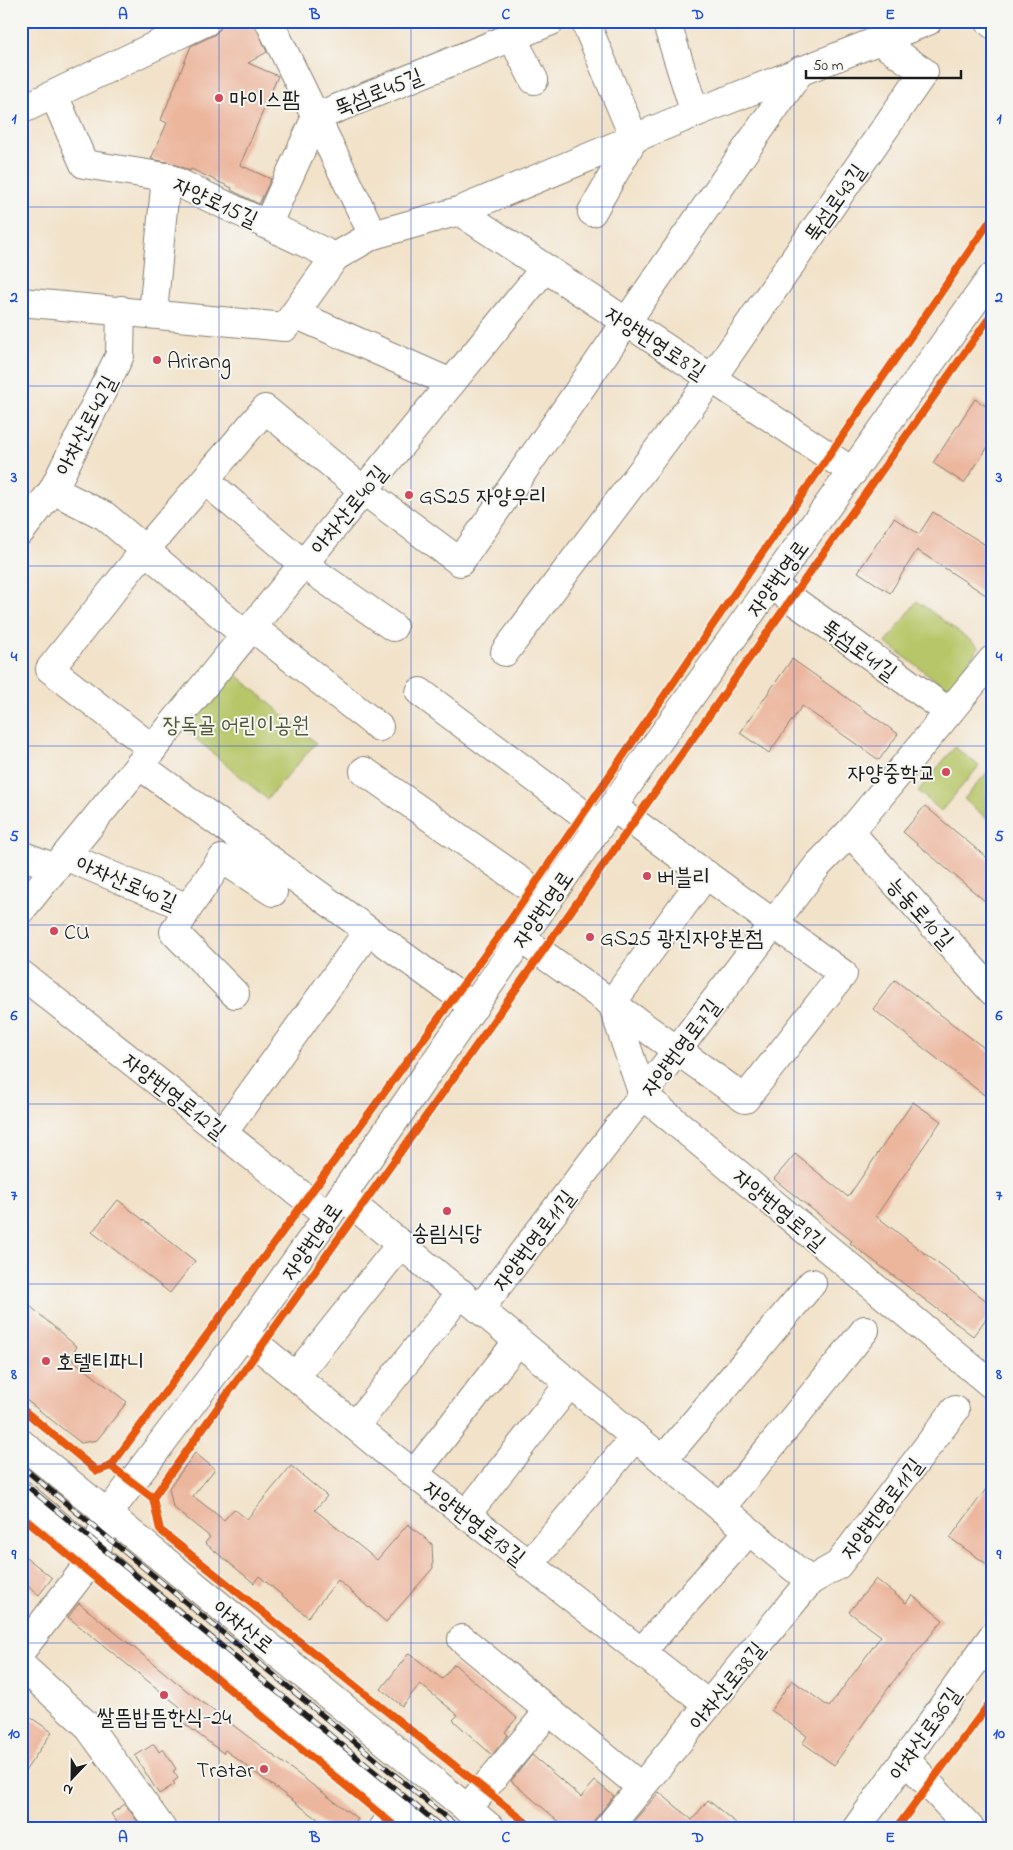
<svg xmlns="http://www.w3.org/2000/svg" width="1013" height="1850" viewBox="0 0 1013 1850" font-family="'Indie Flower','Poor Story',sans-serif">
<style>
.green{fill:#b7c668;stroke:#6a7142}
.building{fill:#ecb69d}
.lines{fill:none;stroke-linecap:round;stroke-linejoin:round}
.minor-casing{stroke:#877f72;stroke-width:30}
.major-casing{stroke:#877f72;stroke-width:30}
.minor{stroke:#fff;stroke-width:28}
.major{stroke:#fff;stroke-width:28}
.rail-casing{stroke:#1c1c1c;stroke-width:5.5}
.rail{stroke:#f6f6f2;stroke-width:4;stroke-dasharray:11;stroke-linecap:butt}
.cycleway-casing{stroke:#f6f6f2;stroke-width:11}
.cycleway{stroke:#e8590c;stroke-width:8}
.grid{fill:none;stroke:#1d4ed8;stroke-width:1;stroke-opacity:0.55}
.poi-dot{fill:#d1495b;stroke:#f6f6f2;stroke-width:2}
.labels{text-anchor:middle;stroke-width:4;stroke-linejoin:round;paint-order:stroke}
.street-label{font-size:22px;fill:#1c1c1c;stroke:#f6f6f2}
.poi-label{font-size:22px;fill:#1c1c1c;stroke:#f6f6f2;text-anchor:start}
.park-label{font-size:22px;fill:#525837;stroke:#f6f6f2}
.neatline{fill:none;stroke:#1d4ed8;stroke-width:2}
.grid-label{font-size:16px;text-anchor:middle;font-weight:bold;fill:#1d4ed8}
</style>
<rect width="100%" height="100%" fill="#f6f6f2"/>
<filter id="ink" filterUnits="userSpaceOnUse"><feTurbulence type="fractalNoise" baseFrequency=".02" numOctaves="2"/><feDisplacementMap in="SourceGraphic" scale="10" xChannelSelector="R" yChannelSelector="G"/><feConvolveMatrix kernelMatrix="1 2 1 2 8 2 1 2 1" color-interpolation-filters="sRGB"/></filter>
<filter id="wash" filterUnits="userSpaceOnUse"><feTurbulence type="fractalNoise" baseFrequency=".0096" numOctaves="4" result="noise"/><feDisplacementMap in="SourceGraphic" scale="20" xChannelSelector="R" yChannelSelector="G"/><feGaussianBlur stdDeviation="1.12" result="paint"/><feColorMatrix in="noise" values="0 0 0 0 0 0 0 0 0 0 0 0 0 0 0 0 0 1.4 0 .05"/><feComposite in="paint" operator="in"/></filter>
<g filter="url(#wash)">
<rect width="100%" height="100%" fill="#f2e2c9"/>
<!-- green -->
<g class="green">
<polygon points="917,601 979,647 948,689 886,643"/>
<polygon points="223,663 316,743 267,799 175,721"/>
<polygon points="955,747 979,766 941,811 918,791"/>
<polygon points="992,767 992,823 964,799"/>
</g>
<g id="blocks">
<!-- building -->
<g class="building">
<polygon points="222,21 254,21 267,52 248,63 278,76 240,165 271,179 259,204 231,190 232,188 191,169 190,171 172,163 151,159 167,123 161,120 191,46 214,35 220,29"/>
<polygon points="975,399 992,410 992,441 964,483 933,463"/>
<polygon points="933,512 992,549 992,599 917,550 890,593 858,572 894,518 919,534"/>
<polygon points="792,659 898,734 879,760 802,706 769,753 740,733"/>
<polygon points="925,806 992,862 992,907 903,832"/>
<polygon points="895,980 992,1054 992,1101 873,1009"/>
<polygon points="913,1102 941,1121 876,1216 992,1305 992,1311 973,1336 850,1243 852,1241 774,1179 795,1154 848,1197"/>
<polygon points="118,1200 195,1261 170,1293 92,1232"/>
<polygon points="30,1306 77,1347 69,1357 127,1402 97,1440 81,1443 21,1396 21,1316"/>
<polygon points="195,1453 215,1469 193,1496 224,1520 234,1509 247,1519 291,1466 327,1496 315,1510 377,1560 408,1524 432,1544 433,1568 386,1622 338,1580 308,1617 259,1576 254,1583 205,1543 210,1537 173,1507 169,1488"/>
<polygon points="992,1481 992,1568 950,1538"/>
<polygon points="21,1553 52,1578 39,1595 21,1581"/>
<polygon points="876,1579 906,1603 912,1595 943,1620 892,1683 834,1765 803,1743 807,1736 771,1710 792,1680 829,1707 881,1636 849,1612"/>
<polygon points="79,1603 186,1690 358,1819 351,1829 331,1829 225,1750 223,1753 181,1721 181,1715 184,1710 68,1617"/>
<polygon points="409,1653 442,1679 454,1664 517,1718 505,1732 508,1735 492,1755 453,1720 458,1715 420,1684 402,1706 381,1689"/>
<polygon points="21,1711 52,1732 21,1777"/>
<polygon points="154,1744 159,1752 163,1749 176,1769 173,1771 178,1778 173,1782 175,1784 159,1794 135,1756"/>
<polygon points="532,1755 581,1797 595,1781 614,1796 595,1819 592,1829 568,1829 511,1781"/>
<polygon points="659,1792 692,1820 708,1800 743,1829 627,1829"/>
<polygon points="125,1804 143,1829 122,1829 111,1814"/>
</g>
</g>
</g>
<g filter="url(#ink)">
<use href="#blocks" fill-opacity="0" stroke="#877f72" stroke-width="1"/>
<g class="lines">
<defs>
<g id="minor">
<polyline points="269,21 373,235"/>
<polyline points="585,21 634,138 592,212"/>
<polyline points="666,21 695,113"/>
<polyline points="512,37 534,80"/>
<polyline points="54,95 84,164 166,177 335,257"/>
<polyline points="21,110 207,21"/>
<polyline points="459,211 853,472"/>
<polyline points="267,225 316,117 551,21"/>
<polyline points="21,302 285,327 335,257 373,235 459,211 695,113 928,21"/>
<polyline points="153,313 166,177"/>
<polyline points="295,314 451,383"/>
<polyline points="205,480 303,564 393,627"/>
<polyline points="53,490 105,516 245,635"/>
<polyline points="21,531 53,490 120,355 121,310"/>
<polyline points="772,585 949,712"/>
<polyline points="252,627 379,727"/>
<polyline points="505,652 712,378 924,72 878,40"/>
<polyline points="420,692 599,826"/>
<polyline points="153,749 50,669 145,550 265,409 363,490 460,562 801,70"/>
<polyline points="139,765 474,1007"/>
<polyline points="364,771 548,900"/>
<polyline points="850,832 992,991"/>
<polyline points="21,855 56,868"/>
<polyline points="65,856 188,908"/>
<polyline points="706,874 612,1003 643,1095 992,1385"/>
<polyline points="21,910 545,268"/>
<polyline points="522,939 745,1099 843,974 613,807"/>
<polyline points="21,974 328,1216"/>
<polyline points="235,994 174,932 188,908 222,859 273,892"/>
<polyline points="223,1133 368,931"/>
<polyline points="342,1196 810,1581"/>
<polyline points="480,1309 818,865 850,832 992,660"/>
<polyline points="244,1334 385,1451 709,1705"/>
<polyline points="295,1377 401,1244"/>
<polyline points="355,1426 461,1293"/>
<polyline points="663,1460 812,1283"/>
<polyline points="414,1474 518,1341"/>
<polyline points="721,1508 865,1330"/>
<polyline points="466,1515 570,1383"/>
<polyline points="529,1565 635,1437"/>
<polyline points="462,1639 641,1787"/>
<polyline points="21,1651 95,1556 107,1515 244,1334 328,1216 652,750 992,277"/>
<polyline points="641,1652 749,1531"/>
<polyline points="21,1665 87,1725 162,1829"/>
<polyline points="905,1759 971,1829"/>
<polyline points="467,1809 549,1711"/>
<polyline points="383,1829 396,1809"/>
<polyline points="607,1829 810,1581 838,1565 955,1410"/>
<polyline points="856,1829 992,1637"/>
</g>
<g id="major">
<polyline points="989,21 992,24"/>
<polyline points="21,1443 492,1829"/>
<polyline points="21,1494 420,1829"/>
</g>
</defs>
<!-- minor casing -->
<use href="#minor" class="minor-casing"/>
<!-- major casing -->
<use href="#major" class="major-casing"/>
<!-- minor -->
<use href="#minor" class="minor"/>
<!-- major -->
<use href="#major" class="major"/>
<defs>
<g id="rail">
<polyline points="21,1466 460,1829"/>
<polyline points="21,1481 444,1829"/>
</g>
</defs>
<!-- rail casing -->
<use href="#rail" class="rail-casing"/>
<!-- rail -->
<use href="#rail" class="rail"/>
<defs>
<g id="cycleway">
<polyline points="21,1408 97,1471 111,1466 509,922 992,218"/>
<polyline points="111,1466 153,1498 160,1530 534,1829"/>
<polyline points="153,1498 459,1070 992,314"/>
<polyline points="21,1516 398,1829"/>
<polyline points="896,1829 992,1700"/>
</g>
</defs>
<!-- cycleway casing -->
<use href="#cycleway" class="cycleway-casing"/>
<!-- cycleway -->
<use href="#cycleway" class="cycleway"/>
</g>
</g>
<!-- grid -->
<path class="grid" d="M219 21V1829M411 21V1829M602 21V1829M794 21V1829M21 207H992M21 386H992M21 566H992M21 746H992M21 925H992M21 1104H992M21 1284H992M21 1464H992M21 1643H992"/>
<!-- markers -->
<g class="poi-dot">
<circle cx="219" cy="98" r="5"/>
<circle cx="157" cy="360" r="5"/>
<circle cx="409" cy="495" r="5"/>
<circle cx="946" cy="772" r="5"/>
<circle cx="647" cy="876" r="5"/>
<circle cx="54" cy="931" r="5"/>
<circle cx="590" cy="937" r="5"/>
<circle cx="447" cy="1211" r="5"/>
<circle cx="46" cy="1361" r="5"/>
<circle cx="164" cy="1695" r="5"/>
<circle cx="264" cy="1769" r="5"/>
</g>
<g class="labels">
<!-- street labels -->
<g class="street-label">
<text transform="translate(378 91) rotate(-22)" y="8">뚝섬로45길</text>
<text transform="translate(216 201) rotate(25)" y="8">자양로15길</text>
<text transform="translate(834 202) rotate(-55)" y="8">뚝섬로43길</text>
<text transform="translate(656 342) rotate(33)" y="8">자양번영로8길</text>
<text transform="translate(85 425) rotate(-63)" y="8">아차산로42길</text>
<text transform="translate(348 509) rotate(-51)" y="8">아차산로40길</text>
<text transform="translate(777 578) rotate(-54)" y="8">자양번영로</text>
<text transform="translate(860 649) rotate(36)" y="8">뚝섬로41길</text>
<text transform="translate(127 882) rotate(23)" y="8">아차산로40길</text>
<text transform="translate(542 909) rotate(-55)" y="8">자양번영로</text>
<text transform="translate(921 912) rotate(48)" y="8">능동로10길</text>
<text transform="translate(680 1047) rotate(-53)" y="8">자양번영로7길</text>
<text transform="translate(175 1095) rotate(38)" y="8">자양번영로12길</text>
<text transform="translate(780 1209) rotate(40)" y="8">자양번영로9길</text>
<text transform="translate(533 1240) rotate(-53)" y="8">자양번영로11길</text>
<text transform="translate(311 1241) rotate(-55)" y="8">자양번영로</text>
<text transform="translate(881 1508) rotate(-53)" y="8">자양번영로11길</text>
<text transform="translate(475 1522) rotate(38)" y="8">자양번영로13길</text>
<text transform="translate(244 1626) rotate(39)" y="8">아차산로</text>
<text transform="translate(726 1685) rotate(-51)" y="8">아차산로38길</text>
<text transform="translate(924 1733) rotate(-55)" y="8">아차산로36길</text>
</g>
<!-- poi labels -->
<g class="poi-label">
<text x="229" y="106">마이스팜</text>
<text x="167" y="368">Arirang</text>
<text x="419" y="503">GS25 자양우리</text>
<text x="936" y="780" text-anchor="end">자양중학교</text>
<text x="657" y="884">버블리</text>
<text x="64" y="939">CU</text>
<text x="600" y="945">GS25 광진자양본점</text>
<text x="447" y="1240" text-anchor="middle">송림식당</text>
<text x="56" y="1369">호텔티파니</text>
<text x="164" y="1724" text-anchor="middle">쌀뜸밥뜸한식-24</text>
<text x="254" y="1777" text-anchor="end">Tratar</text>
</g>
<!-- park labels -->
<g class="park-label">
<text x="236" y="732">장독골 어린이공원</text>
</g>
</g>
<!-- margin -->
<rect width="1013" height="1850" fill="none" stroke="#f6f6f2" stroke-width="55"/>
<!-- north arrow -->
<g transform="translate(72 1778) rotate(202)" stroke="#f6f6f2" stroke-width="4" paint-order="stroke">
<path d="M0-4L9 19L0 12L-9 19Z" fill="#1c1c1c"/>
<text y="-8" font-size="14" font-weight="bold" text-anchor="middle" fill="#1c1c1c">N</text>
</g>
<!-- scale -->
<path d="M806 70v8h155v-8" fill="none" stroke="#1c1c1c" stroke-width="2.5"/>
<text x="813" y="70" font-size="15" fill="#1c1c1c" stroke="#f6f6f2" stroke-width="4" paint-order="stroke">50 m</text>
<rect x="28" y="28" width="958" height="1794" class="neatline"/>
<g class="grid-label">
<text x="123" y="19">A</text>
<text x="315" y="19">B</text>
<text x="506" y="19">C</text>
<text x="698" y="19">D</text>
<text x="890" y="19">E</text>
<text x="14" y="123">1</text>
<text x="999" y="123">1</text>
<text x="14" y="302">2</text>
<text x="999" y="302">2</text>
<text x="14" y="482">3</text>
<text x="999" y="482">3</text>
<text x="14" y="661">4</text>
<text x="999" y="661">4</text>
<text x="14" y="841">5</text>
<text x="999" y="841">5</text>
<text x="14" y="1020">6</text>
<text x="999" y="1020">6</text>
<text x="14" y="1200">7</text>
<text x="999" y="1200">7</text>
<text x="14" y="1379">8</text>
<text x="999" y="1379">8</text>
<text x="14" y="1559">9</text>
<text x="999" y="1559">9</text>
<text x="14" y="1738">10</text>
<text x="999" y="1738">10</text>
<text x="123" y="1842">A</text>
<text x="315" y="1842">B</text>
<text x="506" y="1842">C</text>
<text x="698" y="1842">D</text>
<text x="890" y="1842">E</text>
</g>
</svg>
